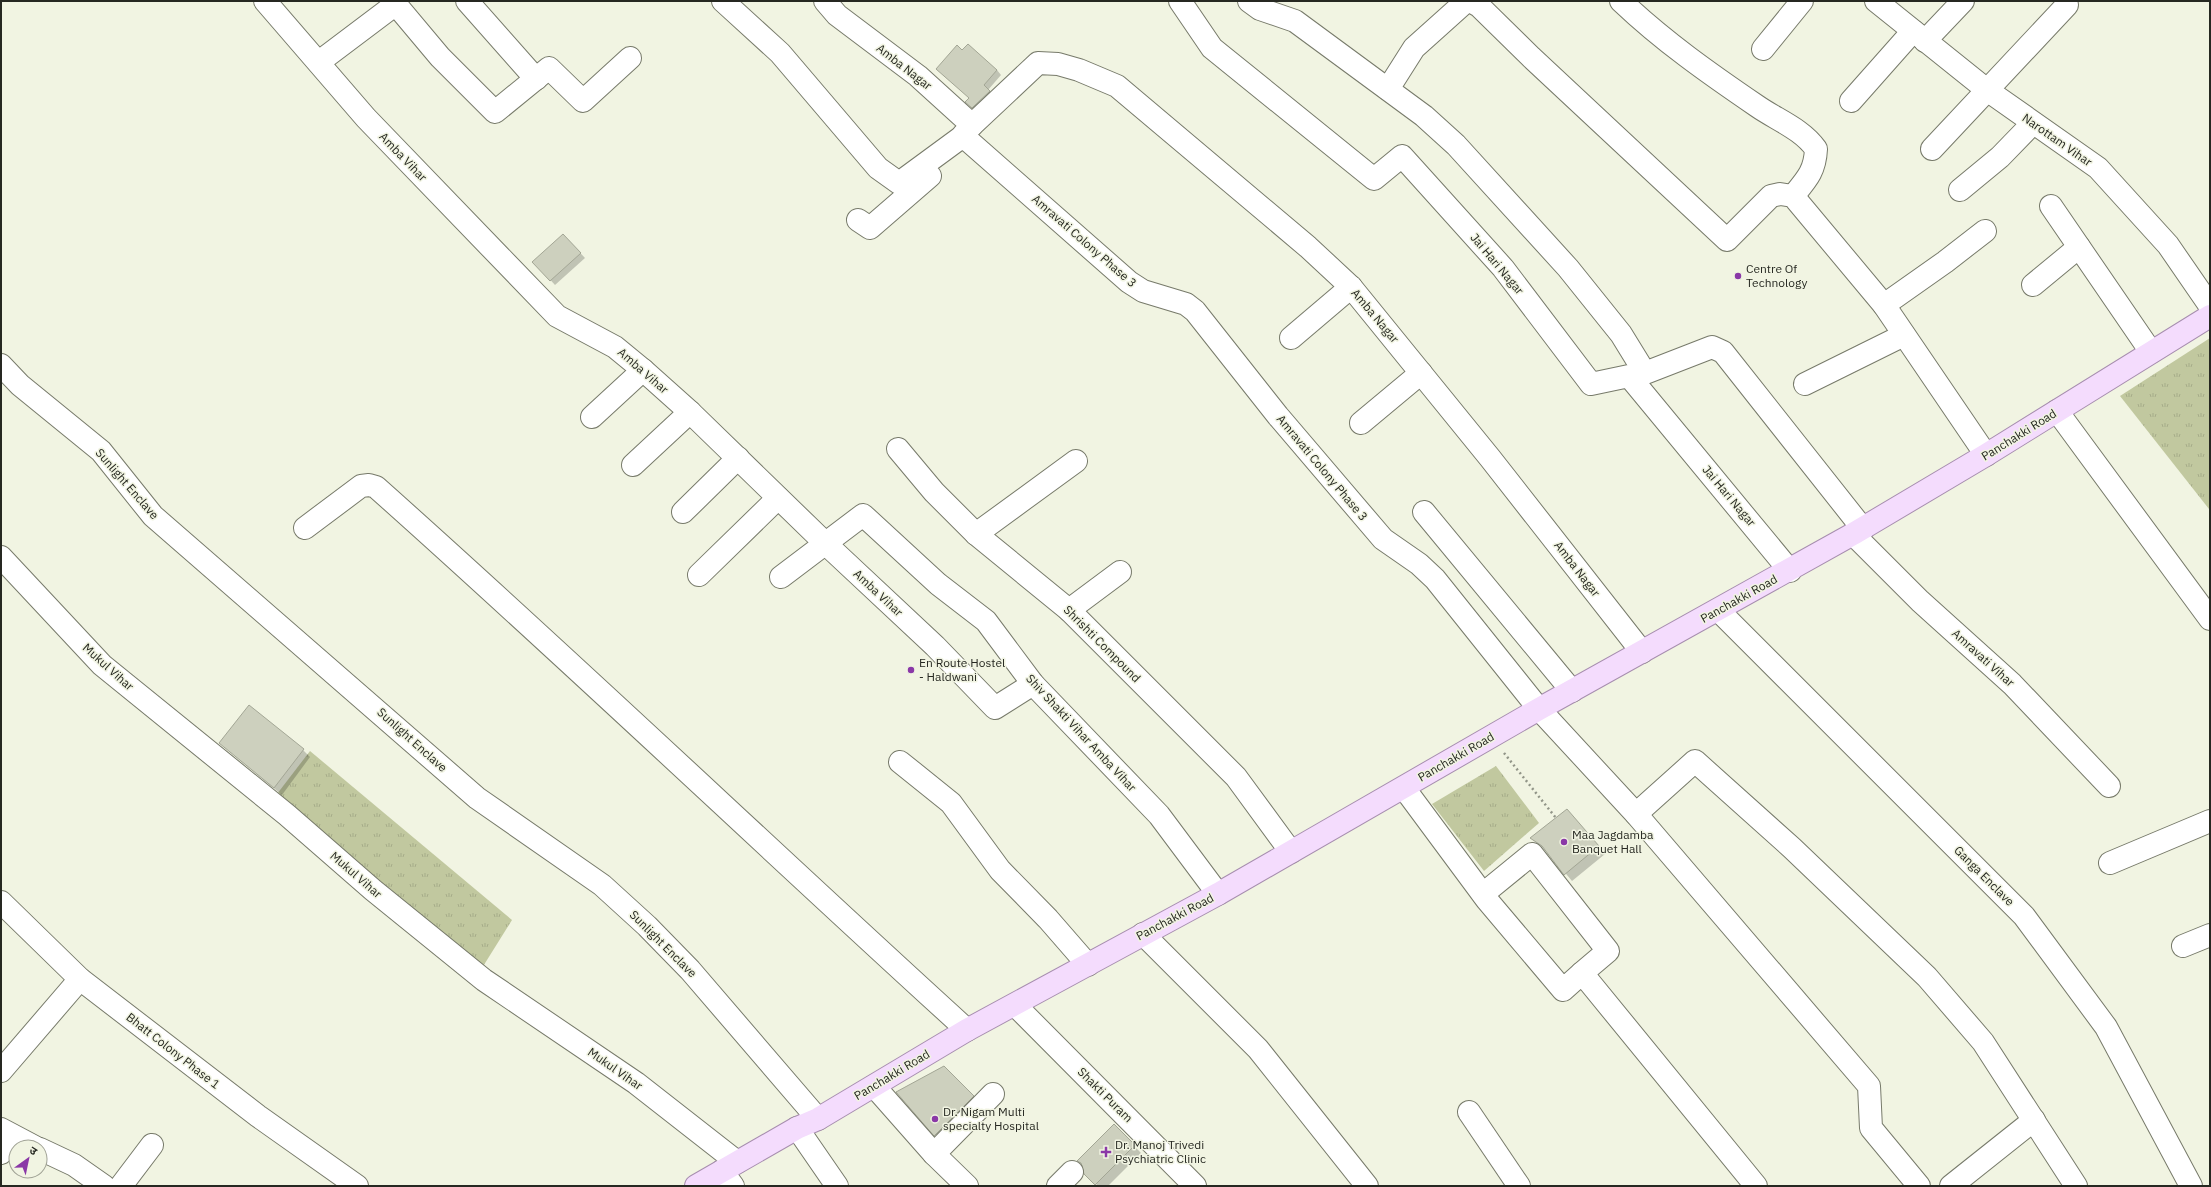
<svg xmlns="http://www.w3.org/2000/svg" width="2211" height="1187" viewBox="0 0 2211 1187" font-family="'IBM Plex Sans','Noto Sans Devanagari',sans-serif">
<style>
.grass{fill:url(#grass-tufts)}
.shadow{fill:#0003}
.building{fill:#cdd0be;stroke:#a3a695}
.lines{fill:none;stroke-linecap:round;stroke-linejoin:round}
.minor-casing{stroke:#777a6a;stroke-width:24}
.major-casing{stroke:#a78eaf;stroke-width:24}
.path{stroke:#929588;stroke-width:2.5;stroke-dasharray:2 3;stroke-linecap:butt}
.minor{stroke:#fff;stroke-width:22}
.major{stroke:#f4dcfd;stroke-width:22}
.poi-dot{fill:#8a38a7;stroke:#f1f4e2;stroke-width:1.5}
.labels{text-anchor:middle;stroke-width:3;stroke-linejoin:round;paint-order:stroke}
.street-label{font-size:12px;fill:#262821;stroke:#f1f4e2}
.poi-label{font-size:12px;fill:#262821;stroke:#f1f4e2;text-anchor:start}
</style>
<defs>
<pattern id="grass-tufts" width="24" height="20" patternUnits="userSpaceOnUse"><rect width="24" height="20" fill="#c1c89f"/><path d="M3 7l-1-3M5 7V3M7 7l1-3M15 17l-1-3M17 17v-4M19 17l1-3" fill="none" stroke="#a6ac89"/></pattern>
</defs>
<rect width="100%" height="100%" fill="#f1f4e2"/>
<!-- grass -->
<g class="grass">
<polygon points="2210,338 2210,508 2209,509 2120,396"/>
<polygon points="310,751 512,920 482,968 277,794"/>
<polygon points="1496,766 1539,823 1484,871 1432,804"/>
</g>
<!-- shadow -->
<g class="shadow">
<polygon points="962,52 997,70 1001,75 988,90 994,96 977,112 967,102 970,98"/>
<polygon points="568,240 585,258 555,285 534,262"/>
<polygon points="220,743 303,750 310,757 282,795"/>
<polygon points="1574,818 1605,854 1572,881 1547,851 1531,838"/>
<polygon points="943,1067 983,1106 945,1144 897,1092"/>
<polygon points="1114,1125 1141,1153 1108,1186 1098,1186 1085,1173 1083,1165 1078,1161"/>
</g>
<!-- building -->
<g class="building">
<polygon points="968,44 997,70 984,85 990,91 972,108 965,102 969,98 936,69 957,45 962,50"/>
<polygon points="563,234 581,253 550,281 532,262"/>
<polygon points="249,705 304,749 274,788 219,743"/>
<polygon points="1567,809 1599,846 1564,875 1542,846 1530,838"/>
<polygon points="944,1066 974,1096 934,1136 896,1092"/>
<polygon points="1114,1124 1135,1145 1095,1185 1084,1174 1081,1163 1077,1161"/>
</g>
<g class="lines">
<defs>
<g id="minor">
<polyline points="265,1 366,118 557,316 615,347 643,370 690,412 826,544 935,646 995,708 1033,684"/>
<polyline points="393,1 440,57 495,112 549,68 583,101 630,58"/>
<polyline points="467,1 536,79"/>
<polyline points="723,1 780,53 878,168 899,183 963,136 1129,282 1143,291 1186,304 1195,311 1278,416 1383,539 1419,564 1435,579 1539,709 1636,814 1869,1086 1871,1128 1919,1186"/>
<polyline points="825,1 837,15 918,76 972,125 963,135"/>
<polyline points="1180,1 1212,48 1374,179 1402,156 1503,268 1591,384 1629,376 1790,571"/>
<polyline points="1249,1 1260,9 1295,21 1424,116 1456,145 1568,268 1621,334 1645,373 1712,347 1723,352 1863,529"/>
<path d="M1621 1C1663 41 1710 74 1757 106 1777 120 1802 129 1816 149 1815 171 1807 179 1793 196"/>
<polyline points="1876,1 1987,90 2098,168 2168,245 2210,306"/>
<polyline points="1925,41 1963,1"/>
<polyline points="1763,49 1802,1"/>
<polyline points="319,62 396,4"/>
<polyline points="1388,89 1414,48 1463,4 1470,1 1479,6 1531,57 1727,240 1771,196 1780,194 1793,196 1884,305 1986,455"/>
<polyline points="1851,101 1913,31"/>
<polyline points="972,125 1038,63 1058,64 1079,70 1117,86 1308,247 1351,287 1490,458 1642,652"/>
<polyline points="1932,149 2067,5"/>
<polyline points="1960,190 2000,157 2033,123"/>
<polyline points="2051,206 2151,352"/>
<polyline points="858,220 870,228 930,176"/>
<polyline points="2033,285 2079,247"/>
<polyline points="1884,305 1945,262 1985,231"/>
<polyline points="1291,338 1351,287"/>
<polyline points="1,365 20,385 101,451 153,516 477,798 602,885 647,926 690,970 818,1119"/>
<polyline points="1805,384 1904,335"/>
<polyline points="2057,411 2210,619"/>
<polyline points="592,417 643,370"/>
<polyline points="1361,423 1421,373"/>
<polyline points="898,449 934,492 976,534 1069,610 1236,777 1291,852"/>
<polyline points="633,465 690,412"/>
<polyline points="683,512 738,458"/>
<polyline points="1424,512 1572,691"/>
<path d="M305 528 361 486 369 485 376 487C576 665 769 850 967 1030"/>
<polyline points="976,534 1076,461"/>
<polyline points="1853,534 1920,601 2012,684 2109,786"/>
<polyline points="1,557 102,665 287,815 373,890 484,980 636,1083 737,1162"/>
<polyline points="699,575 778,498"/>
<polyline points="781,577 863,515 938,584 986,621 1033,684 1159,815 1218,894"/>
<polyline points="1069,610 1120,572"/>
<polyline points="1718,610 2024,916 2106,1027 2191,1186"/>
<polyline points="900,762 951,803 1000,870 1048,919 1088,965"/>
<polyline points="1404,788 1487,900 1563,990 1582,973 1756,1186"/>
<polyline points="1636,814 1695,761 1792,848 1927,977 1983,1042 2076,1186"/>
<polyline points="2110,863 2210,821"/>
<polyline points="1483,894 1532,854 1608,951 1582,973"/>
<polyline points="1,902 80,979 258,1116 357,1186"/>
<polyline points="1143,934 1258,1049 1367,1186"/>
<polyline points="2183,946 2210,935"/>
<polyline points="1015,1005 1195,1186"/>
<polyline points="1,1071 80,979"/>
<polyline points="874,1086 934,1154 967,1186"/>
<polyline points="1469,1112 1519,1186"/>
<polyline points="797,1128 837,1186"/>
<polyline points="1,1129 35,1147"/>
<polyline points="40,1149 74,1165 104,1186"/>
<polyline points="1,1153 13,1137"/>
<polyline points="934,1154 993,1094"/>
<polyline points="722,1171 733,1186"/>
<polyline points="121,1186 152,1145"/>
<polyline points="1058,1186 1072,1172"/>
<polyline points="1951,1186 2034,1120"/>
</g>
<polyline id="major" points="696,1186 797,1128 818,1119 967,1030 1218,894 1539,709 1853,534 1986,455 2210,316"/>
</defs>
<!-- minor casing -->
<use href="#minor" class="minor-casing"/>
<!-- major casing -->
<use href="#major" class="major-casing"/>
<!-- path -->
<polyline class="path" points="1504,753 1556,818"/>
<!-- minor -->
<use href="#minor" class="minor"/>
<!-- major -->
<use href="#major" class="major"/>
</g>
<!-- markers -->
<g class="poi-dot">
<circle cx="1738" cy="276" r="4"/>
<circle cx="911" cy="670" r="4"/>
<circle cx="1564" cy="842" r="4"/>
<circle cx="935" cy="1119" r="4"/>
<path d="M1104 1146h4v4h4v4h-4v4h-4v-4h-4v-4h4z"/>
</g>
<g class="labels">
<!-- street labels -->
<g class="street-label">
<text transform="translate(904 67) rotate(38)" y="4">Amba Nagar</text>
<text transform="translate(2057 140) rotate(35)" y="4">Narottam Vihar</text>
<text transform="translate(403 157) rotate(46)" y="4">Amba Vihar</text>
<text transform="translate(1084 241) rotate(41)" y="4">Amravati Colony Phase 3</text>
<text transform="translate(1497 264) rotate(50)" y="4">Jai Hari Nagar</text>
<text transform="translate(1375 316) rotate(50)" y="4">Amba Nagar</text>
<text transform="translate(643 371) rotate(41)" y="4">Amba Vihar</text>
<text transform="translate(2019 435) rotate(-32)" y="4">Panchakki Road</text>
<text transform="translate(1322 468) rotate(50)" y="4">Amravati Colony Phase 3</text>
<text transform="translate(127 484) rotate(49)" y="4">Sunlight Enclave</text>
<text transform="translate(1729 496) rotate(50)" y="4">Jai Hari Nagar</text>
<text transform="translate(1577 569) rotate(52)" y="4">Amba Nagar</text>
<text transform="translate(878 593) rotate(43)" y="4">Amba Vihar</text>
<text transform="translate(1739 599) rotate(-29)" y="4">Panchakki Road</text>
<text transform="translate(1102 644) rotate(45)" y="4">Shrishti Compound</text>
<text transform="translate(1983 658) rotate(42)" y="4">Amravati Vihar</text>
<text transform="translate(108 667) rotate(42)" y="4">Mukul Vihar</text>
<text transform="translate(1081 733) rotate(47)" y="4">Shiv Shakti Vihar Amba Vihar</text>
<text transform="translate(412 740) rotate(42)" y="4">Sunlight Enclave</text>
<text transform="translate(1456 757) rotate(-30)" y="4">Panchakki Road</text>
<text transform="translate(356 875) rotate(41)" y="4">Mukul Vihar</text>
<text transform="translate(1984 876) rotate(45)" y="4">Ganga Enclave</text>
<text transform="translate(1175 917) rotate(-28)" y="4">Panchakki Road</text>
<text transform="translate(663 944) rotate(45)" y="4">Sunlight Enclave</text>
<text transform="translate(173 1051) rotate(38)" y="4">Bhatt Colony Phase 1</text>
<text transform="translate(615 1069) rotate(35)" y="4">Mukul Vihar</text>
<text transform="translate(892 1075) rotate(-31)" y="4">Panchakki Road</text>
<text transform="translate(1105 1095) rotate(45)" y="4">Shakti Puram</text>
</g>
<!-- poi labels -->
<g class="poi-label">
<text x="1746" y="273">Centre Of<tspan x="1746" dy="14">Technology</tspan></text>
<text x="919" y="667">En Route Hostel<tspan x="919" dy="14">- Haldwani</tspan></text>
<text x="1572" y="839">Maa Jagdamba<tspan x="1572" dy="14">Banquet Hall</tspan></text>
<text x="943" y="1116">Dr. Nigam Multi<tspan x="943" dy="14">specialty Hospital</tspan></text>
<text x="1115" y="1149">Dr. Manoj Trivedi<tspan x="1115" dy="14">Psychiatric Clinic</tspan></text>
</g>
</g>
<!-- border -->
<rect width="2211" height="1187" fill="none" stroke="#262821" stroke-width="4"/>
<!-- north arrow -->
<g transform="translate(28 1159) rotate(33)"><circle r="19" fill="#f1f4e2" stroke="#a0a295"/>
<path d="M0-3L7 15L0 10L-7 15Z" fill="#8a38a7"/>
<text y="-6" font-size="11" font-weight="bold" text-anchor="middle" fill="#262821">उ</text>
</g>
</svg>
